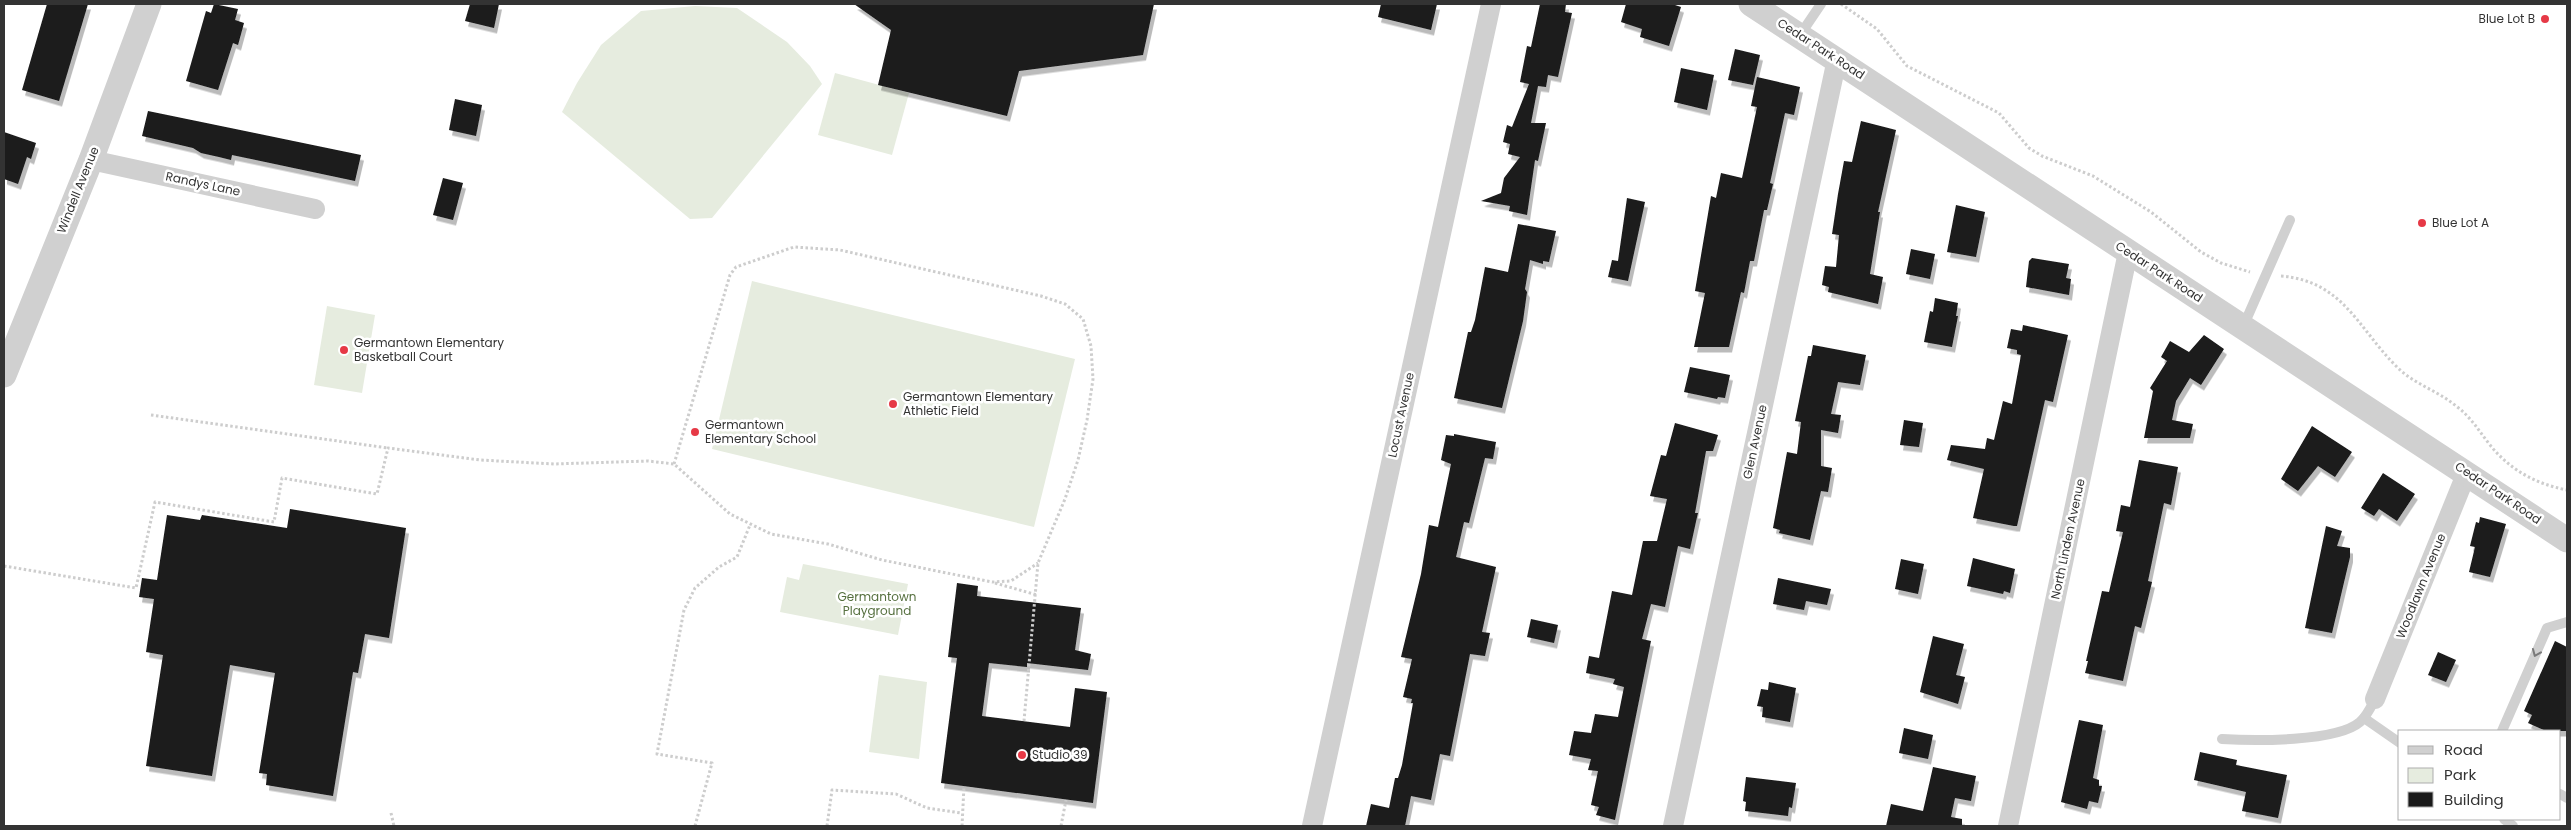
<svg xmlns="http://www.w3.org/2000/svg" width="2571" height="830" viewBox="0 0 2571 830" font-family="Poppins,sans-serif">
<style>
.green{fill:#e6ecdf}
.building{fill:#1a1a1a;filter:url(#shadow)}
.lines{fill:none;stroke-linecap:round;stroke-linejoin:round}
.path{stroke:#cdcdcd;stroke-width:3;stroke-dasharray:2.5 2.5;stroke-linecap:butt}
.service{stroke:#d0d0d0;stroke-width:10}
.minor{stroke:#d0d0d0;stroke-width:20}
.tertiary{stroke:#d0d0d0;stroke-width:25}
.oneway{stroke:#7a7a7a}
.poi-dot{fill:#e63946;stroke:#fff;stroke-width:2}
.labels{text-anchor:middle;stroke-width:5;stroke-linejoin:round;paint-order:stroke}
.poi-label{font-size:12px;fill:#333;stroke:#fff;text-anchor:start}
.street-label{font-size:12px;fill:#333;stroke:#fff}
.park-label{font-size:12px;fill:#56703f;stroke:#fff}
</style>
<defs>
<filter id="shadow"><feDropShadow dx="3" dy="5.5" stdDeviation="0" flood-color="#0004"/></filter>
</defs>
<rect width="100%" height="100%" fill="#fff"/>
<!-- green -->
<g class="green">
<polygon points="695,6 737,8 787,42 810,66 822,84 712,218 690,219 562,112 577,83 601,45 641,11"/>
<polygon points="835,73 909,93 892,155 818,135"/>
<polygon points="752,281 1075,359 1034,527 712,449"/>
<polygon points="327,306 375,315 362,393 314,385"/>
<polygon points="803,564 908,584 898,635 780,612 787,577 799,580"/>
<polygon points="879,675 927,682 919,759 869,752"/>
</g>
<!-- building -->
<g class="building">
<polygon points="47,4 88,4 59,101 22,90"/>
<polygon points="214,4 238,9 235,20 244,23 238,45 233,43 218,90 186,81 206,11 211,13"/>
<polygon points="470,4 499,4 494,28 465,21"/>
<polygon points="854,4 1154,4 1143,55 1019,71 1007,116 878,85 891,30"/>
<polygon points="1381,4 1437,4 1431,30 1378,17"/>
<polygon points="1540,4 1566,4 1565,12 1572,13 1558,77 1548,75 1546,87 1538,86 1531,123 1546,123 1538,161 1535,160 1527,215 1509,211 1510,206 1481,201 1501,193 1504,178 1520,157 1508,154 1510,144 1503,142 1507,125 1512,127 1529,84 1520,82 1527,46 1531,47"/>
<polygon points="1626,4 1672,4 1681,7 1669,46 1640,37 1642,29 1621,22"/>
<polygon points="1735,49 1760,55 1753,85 1728,80"/>
<polygon points="1681,68 1714,75 1707,110 1674,102"/>
<polygon points="1757,77 1800,87 1794,115 1785,113 1770,183 1773,184 1767,210 1764,210 1754,261 1750,261 1744,293 1741,292 1729,347 1694,347 1705,293 1695,291 1711,196 1716,198 1721,173 1742,178 1757,107 1751,106"/>
<polygon points="455,99 482,105 476,136 449,130"/>
<polygon points="148,111 361,155 355,181 232,155 231,160 219,157 201,153 193,148 142,136"/>
<polygon points="1861,121 1896,130 1878,212 1880,212 1870,274 1883,277 1878,304 1828,292 1829,287 1822,285 1825,266 1836,267 1839,235 1832,234 1838,194 1844,161 1852,162"/>
<polygon points="4,132 36,143 31,159 27,157 18,184 4,179"/>
<polygon points="443,178 463,183 453,220 433,215"/>
<polygon points="1627,198 1645,202 1628,281 1608,277 1612,260 1618,261"/>
<polygon points="1956,205 1985,212 1976,257 1947,252"/>
<polygon points="1518,224 1556,231 1549,262 1543,261 1543,264 1530,260 1525,289 1527,292 1523,321 1502,408 1454,398 1468,332 1471,332 1475,320 1485,267 1508,272"/>
<polygon points="1911,249 1935,254 1930,279 1906,274"/>
<polygon points="2032,258 2069,264 2066,278 2071,279 2069,295 2026,287 2029,261"/>
<polygon points="1935,298 1958,303 1956,316 1958,316 1952,347 1924,342 1930,311 1933,312"/>
<polygon points="2023,325 2068,335 2053,402 2045,400 2017,526 2014,526 1973,518 1984,469 1947,460 1951,445 1985,449 1987,438 1994,440 2003,401 2012,404 2021,355 2017,354 2017,350 2007,348 2011,329 2022,331"/>
<polygon points="2204,335 2224,349 2201,385 2190,378 2176,401 2172,420 2193,424 2190,438 2144,438 2153,391 2150,388 2167,361 2161,357 2170,341 2189,352"/>
<polygon points="1813,345 1866,355 1860,385 1838,382 1831,414 1841,415 1838,433 1821,430 1821,466 1832,468 1828,492 1821,491 1810,540 1779,533 1780,530 1773,528 1787,452 1797,454 1801,422 1795,421 1808,356 1811,356"/>
<polygon points="1690,367 1730,375 1725,398 1718,397 1717,399 1684,392"/>
<polygon points="1904,420 1923,423 1919,447 1900,445"/>
<polygon points="1675,423 1718,435 1713,451 1706,451 1695,513 1698,513 1697,517 1690,549 1678,546 1665,607 1651,604 1642,639 1651,641 1615,820 1596,815 1599,807 1591,805 1598,771 1588,770 1591,759 1569,755 1574,731 1591,733 1595,714 1618,717 1624,687 1613,684 1615,679 1586,673 1589,656 1599,658 1612,591 1632,595 1643,541 1657,541 1667,499 1650,496 1661,455 1666,456"/>
<polygon points="2312,426 2352,452 2335,477 2318,466 2298,491 2281,479"/>
<polygon points="1454,434 1496,442 1493,459 1485,458 1469,523 1464,522 1456,557 1496,567 1482,632 1490,633 1485,656 1470,654 1450,756 1440,754 1431,800 1411,796 1405,826 1366,826 1371,804 1389,808 1395,778 1398,778 1402,765 1413,703 1411,703 1412,699 1403,697 1412,659 1401,657 1421,574 1429,525 1438,527 1451,464 1441,460 1446,435 1454,436"/>
<polygon points="2139,460 2178,467 2171,505 2164,503 2148,581 2152,582 2141,628 2135,626 2123,681 2085,673 2088,661 2086,661 2102,591 2109,592 2123,532 2116,531 2121,505 2130,507"/>
<polygon points="2383,473 2415,494 2397,521 2379,509 2374,516 2361,508"/>
<polygon points="290,509 406,528 389,638 365,634 358,673 353,672 333,796 266,785 267,774 259,773 275,673 230,665 212,776 146,766 163,655 146,652 154,599 139,597 142,578 157,580 167,515 200,520 202,515 287,528"/>
<polygon points="2480,517 2506,524 2490,577 2469,572 2475,547 2470,546 2476,522 2479,523"/>
<polygon points="2326,526 2342,531 2337,546 2350,548 2350,557 2332,633 2305,628"/>
<polygon points="1973,558 2015,569 2010,593 2004,591 2003,594 1967,586"/>
<polygon points="1901,559 1924,564 1918,594 1895,589"/>
<polygon points="1778,578 1831,589 1827,605 1806,601 1804,610 1773,604"/>
<polygon points="957,583 978,586 977,596 1081,608 1075,650 1091,654 1088,670 1027,663 1027,667 989,663 982,716 1070,727 1075,688 1107,692 1093,803 941,783 957,658 948,657"/>
<polygon points="1531,619 1558,625 1554,643 1527,637"/>
<polygon points="1933,636 1964,644 1956,675 1965,677 1958,704 1920,692"/>
<polygon points="2555,641 2567,647 2567,731 2546,731 2528,723 2532,715 2524,711"/>
<polygon points="2438,652 2456,660 2446,682 2428,675"/>
<polygon points="1769,682 1796,688 1790,722 1762,717 1763,707 1757,706 1759,698 1761,689 1768,690"/>
<polygon points="2079,720 2103,725 2093,778 2099,780 2099,786 2102,786 2098,803 2089,801 2087,809 2061,802"/>
<polygon points="1904,728 1933,735 1928,759 1899,753"/>
<polygon points="2200,752 2237,760 2236,765 2287,775 2278,818 2242,811 2246,792 2194,780"/>
<polygon points="1933,767 1976,776 1971,801 1955,798 1951,817 1962,819 1962,826 1886,826 1891,804 1923,811"/>
<polygon points="1746,777 1796,783 1792,808 1789,807 1788,816 1745,811 1746,802 1743,801"/>
</g>
<g class="lines">
<!-- path -->
<g class="path">
<polyline points="1841,4 1877,29 1907,66 1999,113 2029,148 2042,156 2093,176 2151,212 2201,252 2221,263 2250,272"/>
<path d="M2281 276C2343 281 2358 328 2396 366 2413 384 2437 390 2456 406 2471 417 2479 431 2490 445 2510 470 2536 484 2567 490"/>
<polyline points="151,415 388,448"/>
<polyline points="674,464 730,275 736,267 794,247 840,250 1041,296 1065,304 1083,319 1091,346 1093,379 1087,420 1078,460 1065,499 1038,563 1024,721"/>
<polyline points="4,566 136,588 155,502 274,522 282,478 377,494 388,448 480,460 554,464 648,461 674,464 730,514 771,534 828,544 882,560 992,582 1011,581 1038,563"/>
<polyline points="995,583 1037,595"/>
<polyline points="391,813 394,826"/>
<polyline points="695,826 712,763 657,754 684,610 695,588 719,567 737,557 750,525"/>
<polyline points="827,826 832,790 896,794 927,808 961,813"/>
<polyline points="962,826 964,786"/>
<polyline points="1061,826 1066,800"/>
</g>
<!-- service -->
<g class="service">
<polyline points="1800,35 1821,4"/>
<polyline points="2243,327 2290,220"/>
<polyline points="2364,718 2400,743"/>
<polyline points="2502,731 2547,628 2567,622"/>
<path d="M2222 739C2253 741 2337 742 2360 722 2367 716 2371 707 2375 699"/>
<polyline points="2560,794 2567,798"/>
<polyline points="2504,819 2513,826"/>
</g>
<!-- minor -->
<g class="minor">
<polyline points="91,160 315,209"/>
<polyline points="2375,699 2467,472"/>
<polyline points="1312,826 1491,4"/>
<polyline points="1673,826 1837,59"/>
<polyline points="2008,826 2128,252"/>
</g>
<!-- tertiary -->
<g class="tertiary">
<polyline points="1751,4 2567,540"/>
<polyline points="4,375 91,160 149,4"/>
</g>
</g>
<!-- one-way arrows -->
<defs><path id="oneway-chevron" d="M-2-3.5L2.5 0L-2 3.5" fill="none" stroke-width="1.6" stroke-linecap="round" stroke-linejoin="round" transform="scale(1.25)"/></defs>
<use class="oneway" href="#oneway-chevron" transform="translate(2536 653) rotate(113)"/>
<!-- markers -->
<g class="poi-dot">
<circle cx="2545" cy="19" r="5"/>
<circle cx="2422" cy="223" r="5"/>
<circle cx="344" cy="350" r="5"/>
<circle cx="893" cy="404" r="5"/>
<circle cx="695" cy="432" r="5"/>
<circle cx="1022" cy="755" r="5"/>
</g>
<g class="labels">
<!-- poi labels -->
<g class="poi-label">
<text x="2535" y="23" text-anchor="end">Blue Lot B</text>
<text x="2432" y="227">Blue Lot A</text>
<text x="354" y="347">Germantown Elementary<tspan x="354" dy="14">Basketball Court</tspan></text>
<text x="903" y="401">Germantown Elementary<tspan x="903" dy="14">Athletic Field</tspan></text>
<text x="705" y="429">Germantown<tspan x="705" dy="14">Elementary School</tspan></text>
<text x="1032" y="759">Studio 39</text>
</g>
<!-- street labels -->
<g class="street-label">
<text transform="translate(1821 49) rotate(33)" y="4">Cedar Park Road</text>
<text transform="translate(203 184) rotate(12)" y="4">Randys Lane</text>
<text transform="translate(78 190) rotate(-68)" y="4">Windell Avenue</text>
<text transform="translate(2159 272) rotate(33)" y="4">Cedar Park Road</text>
<text transform="translate(1401 415) rotate(-78)" y="4">Locust Avenue</text>
<text transform="translate(1755 442) rotate(-78)" y="4">Glen Avenue</text>
<text transform="translate(2498 493) rotate(34)" y="4">Cedar Park Road</text>
<text transform="translate(2068 539) rotate(-78)" y="4">North Linden Avenue</text>
<text transform="translate(2421 586) rotate(-68)" y="4">Woodlawn Avenue</text>
</g>
<!-- park labels -->
<g class="park-label">
<text x="877" y="601">Germantown<tspan x="877" dy="14">Playground</tspan></text>
</g>
</g>
<!-- border -->
<rect width="2571" height="830" fill="none" stroke="#333333" stroke-width="10"/>
<!-- legend -->
<rect x="2398" y="730" width="162" height="90" fill="#ffffff" stroke="#adadad"/>
<rect x="2408" y="746" width="25" height="8" fill="#d0d0d0" stroke="#adadad"/>
<text x="2444" y="755" font-size="15" fill="#333333">Road</text>
<rect x="2408" y="768" width="25" height="15" fill="#e6ecdf" stroke="#adadad"/>
<text x="2444" y="780" font-size="15" fill="#333333">Park</text>
<rect x="2408" y="792" width="25" height="15" fill="#1a1a1a" stroke="#adadad"/>
<text x="2444" y="805" font-size="15" fill="#333333">Building</text>
</svg>
